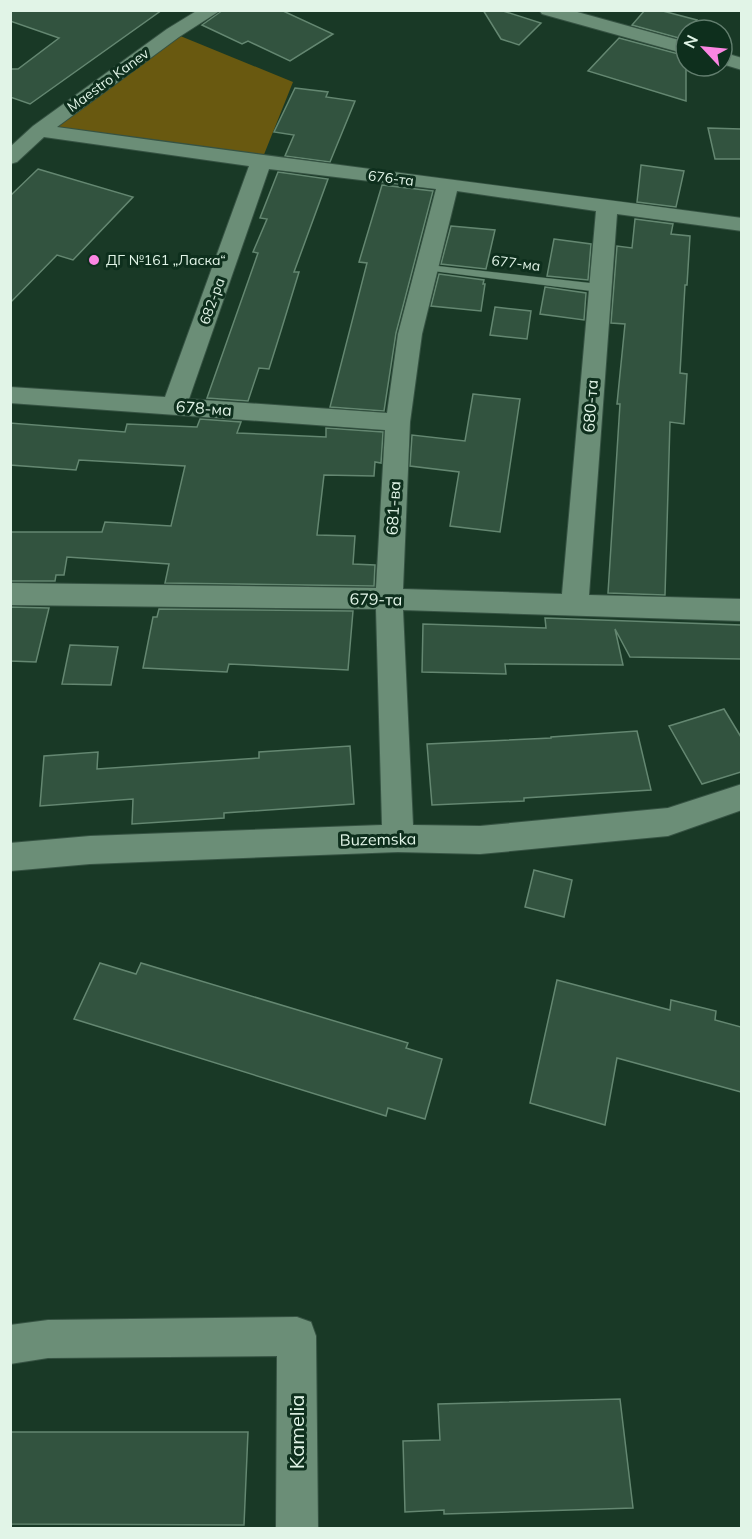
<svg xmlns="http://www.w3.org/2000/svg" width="752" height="1539" viewBox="0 0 752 1539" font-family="Mulish,sans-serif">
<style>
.green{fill:#695910}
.building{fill:#32533f;stroke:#648771;stroke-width:1.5}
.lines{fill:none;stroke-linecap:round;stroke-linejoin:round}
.lane-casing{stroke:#365343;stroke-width:1}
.street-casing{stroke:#365343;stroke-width:2}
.lane{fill:#6b8e77;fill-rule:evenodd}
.street{fill:#6b8e77;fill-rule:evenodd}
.poi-dot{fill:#fc86e3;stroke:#0e2f1d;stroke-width:2}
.labels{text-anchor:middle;stroke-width:6;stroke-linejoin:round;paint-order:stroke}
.far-street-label{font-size:14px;fill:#e1f4e7;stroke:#0e2f1d}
.far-poi-label{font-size:14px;fill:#e1f4e7;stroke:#0e2f1d;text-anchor:start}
.street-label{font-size:16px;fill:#e1f4e7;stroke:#0e2f1d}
.near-street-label{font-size:20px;fill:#e1f4e7;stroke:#0e2f1d}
</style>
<rect width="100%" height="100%" fill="#193926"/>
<!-- green -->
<polygon class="green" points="173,33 293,82 261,162 40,130"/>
<!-- building -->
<g class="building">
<polygon points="10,10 162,10 30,104 10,97 10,69 18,69 59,38 10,21"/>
<polygon points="223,10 281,10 333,34 290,61 248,41 242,44 202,25"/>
<polygon points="483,10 500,10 541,23 519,45 501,39"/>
<polygon points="645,10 659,10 697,20 689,30 686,30 686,40 632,25"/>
<polygon points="619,38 686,56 686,101 588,71"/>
<polygon points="295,88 328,92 326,97 355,101 330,162 285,156 294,135 274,132"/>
<polygon points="708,128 741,129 741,159 715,159"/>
<polygon points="641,165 684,171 676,207 637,202"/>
<polygon points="38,169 133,197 73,260 57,255 10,303 10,196"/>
<polygon points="278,172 328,179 294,272 299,272 280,334 269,369 259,368 248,401 207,398 258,253 253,252 267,219 260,218"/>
<polygon points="382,185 433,191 396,333 384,411 330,407 367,263 359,262"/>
<polygon points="635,219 673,224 671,234 690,236 687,285 685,285 680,373 687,374 684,424 670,422 665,595 608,593 620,404 617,404 625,324 611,323 617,246 632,248"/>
<polygon points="451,226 495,230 486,269 441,264"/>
<polygon points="554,239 591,244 588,280 547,276"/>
<polygon points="439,274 484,280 483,284 485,284 481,311 431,306"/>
<polygon points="545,287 586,293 584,320 540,314"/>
<polygon points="495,307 531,311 527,339 490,335"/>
<polygon points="473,394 520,399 500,532 450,526 459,472 410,466 412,435 465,441"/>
<polygon points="200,419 241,422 237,433 326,437 326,428 383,432 381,463 375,462 374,476 324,475 317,535 355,536 353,564 375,565 374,586 165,583 169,564 67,557 64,575 56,575 55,581 10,581 10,532 102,532 105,522 171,526 185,466 79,460 76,470 10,465 10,423 125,432 127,424 197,427"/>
<polygon points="10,607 49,608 36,662 10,661"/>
<polygon points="159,609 353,611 348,670 229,664 227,672 143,668 153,617 157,617"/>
<polygon points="545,618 741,625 741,659 630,657 615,629 623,665 505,664 506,674 422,672 423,624 546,628"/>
<polygon points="70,645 118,647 111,685 62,684"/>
<polygon points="724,709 741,737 741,772 702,784 669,726"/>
<polygon points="637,731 651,790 524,798 524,801 432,805 427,744 551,738 551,737"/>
<polygon points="350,746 354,804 224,813 224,818 132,824 133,799 40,806 44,756 98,752 97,769 259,758 259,752"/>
<polygon points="534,870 572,880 564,917 525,907"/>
<polygon points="100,963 136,974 141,963 408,1043 406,1048 442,1059 425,1119 388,1108 386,1116 74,1019"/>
<polygon points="557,980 670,1010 671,1000 716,1011 715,1020 741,1027 741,1092 617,1058 605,1125 530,1103"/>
<polygon points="620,1399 633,1508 444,1514 444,1510 405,1512 403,1441 440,1440 438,1404"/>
<polygon points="10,1432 248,1432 244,1525 10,1524"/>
</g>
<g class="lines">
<defs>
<polygon id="lane" points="429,265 599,284 605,288 599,292 425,270 425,266"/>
<g id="street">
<path d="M198 10H221L179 37 57 127C285 159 514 187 742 218V231L617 214 589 595 742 599V621L403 610 413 825 480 826 668 808 742 784V810L668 836 480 854 398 852 90 864 10 871V843L90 836 382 825 376 609 10 605V583L376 588 385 430 10 403V387L165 397 249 166 44 137 17 162 10 164V147L33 126 167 29ZM269 169 436 189 398 334 387 413 189 399ZM457 191 596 211 562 594 403 589 410 422 422 334Z"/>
<polygon points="539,10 570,10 686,42 686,54 542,14"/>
<polygon points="722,52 742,58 742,70 722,64"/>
<polygon points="297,1317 311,1322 316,1336 318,1528 276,1528 277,1356 48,1358 10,1364 10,1325 48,1320"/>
</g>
</defs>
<!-- lane casing -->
<use href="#lane" class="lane-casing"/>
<!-- street casing -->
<use href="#street" class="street-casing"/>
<!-- lane -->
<use href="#lane" class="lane"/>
<!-- street -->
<use href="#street" class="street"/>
</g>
<!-- markers -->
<circle class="poi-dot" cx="94" cy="260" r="6"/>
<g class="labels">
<!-- far-street labels -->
<g class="far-street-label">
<text transform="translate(108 80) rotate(-36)" y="5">Maestro Kanev</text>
<text transform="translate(391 178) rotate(7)" y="5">676-та</text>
<text transform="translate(516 263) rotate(7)" y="5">677-ма</text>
<text transform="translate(212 301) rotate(-70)" y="5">682-ра</text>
</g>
<!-- far-poi labels -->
<g class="far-poi-label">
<text x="106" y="265">ДГ №161 „Ласка“</text>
</g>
<!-- street labels -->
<g class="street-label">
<text transform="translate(590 406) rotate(-86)" y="6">680-та</text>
<text transform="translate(204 408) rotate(4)" y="6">678-ма</text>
<text transform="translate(393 508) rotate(-87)" y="6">681-ва</text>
<text transform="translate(376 599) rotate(1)" y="6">679-та</text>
<text transform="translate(378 839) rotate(-1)" y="6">Buzemska</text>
</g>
<!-- near-street labels -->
<g class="near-street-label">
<text transform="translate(297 1432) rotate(-90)" y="7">Kamelia</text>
</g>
</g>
<!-- border -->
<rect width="752" height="1539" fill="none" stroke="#e1f4e7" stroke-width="24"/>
<!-- north arrow -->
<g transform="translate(704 48) rotate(296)"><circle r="28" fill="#0e2f1d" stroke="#627e6e" stroke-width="1.5"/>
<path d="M0-4.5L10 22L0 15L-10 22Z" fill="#fc86e3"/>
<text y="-9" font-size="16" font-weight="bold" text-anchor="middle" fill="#e1f4e7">N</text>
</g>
</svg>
